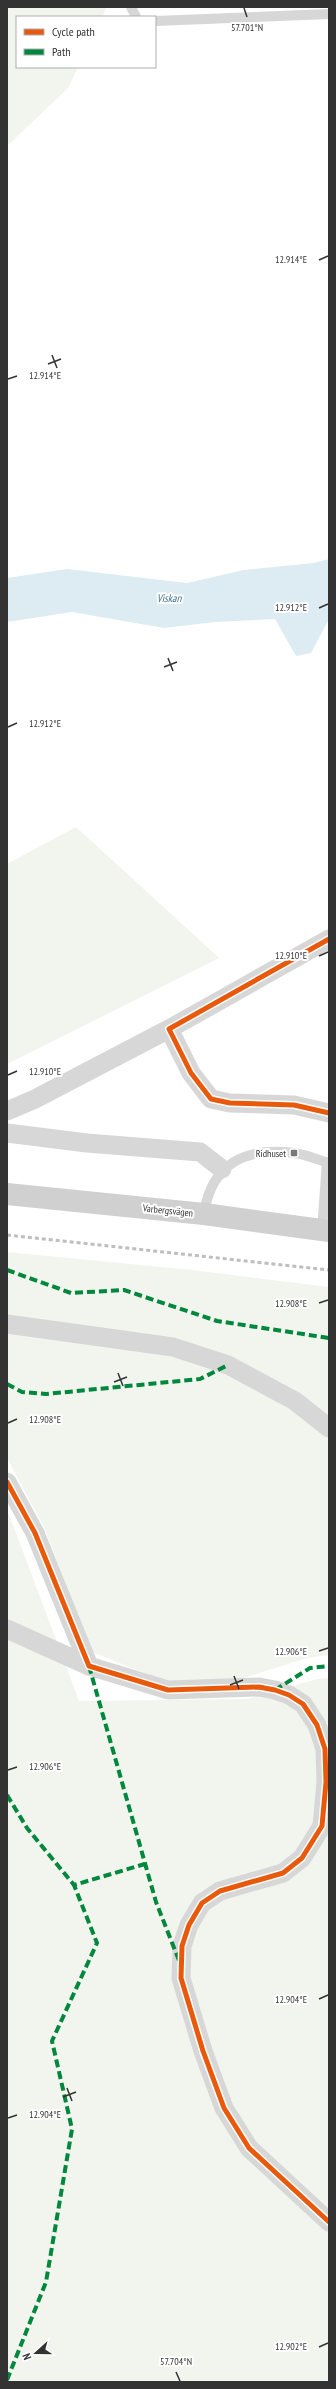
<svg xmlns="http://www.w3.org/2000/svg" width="336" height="2389" viewBox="0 0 336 2389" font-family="'PT Sans Narrow',sans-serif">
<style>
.green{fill:#f1f5ed}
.water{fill:#ddebf3}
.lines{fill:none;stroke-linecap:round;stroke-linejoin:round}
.service{stroke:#d7d7d7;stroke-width:10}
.minor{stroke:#d7d7d7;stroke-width:19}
.secondary{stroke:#d0d0d0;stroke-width:22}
.rail{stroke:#bebebe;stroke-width:3;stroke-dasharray:4 3;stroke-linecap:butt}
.quiet{stroke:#00873e;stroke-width:4;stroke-dasharray:8 4;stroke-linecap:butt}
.cycleway-casing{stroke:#fff;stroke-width:8}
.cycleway{stroke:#e8590c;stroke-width:5}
.ticks{fill:none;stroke:#333;stroke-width:1.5}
.poi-dot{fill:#7a7a7a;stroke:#fff;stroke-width:1.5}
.labels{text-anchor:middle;stroke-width:4;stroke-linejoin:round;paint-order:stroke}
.poi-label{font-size:10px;fill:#333;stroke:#fff;text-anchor:end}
.street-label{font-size:10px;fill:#333;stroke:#fff}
.water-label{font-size:11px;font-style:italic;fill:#3f7597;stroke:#fff}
.ticks-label{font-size:10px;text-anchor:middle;fill:#333;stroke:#fff;stroke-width:4;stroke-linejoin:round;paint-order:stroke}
</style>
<rect width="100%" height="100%" fill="#fff"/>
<!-- green -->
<g class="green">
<polygon points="7,7 107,7 102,17 17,17 17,67 78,67 68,88 7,146"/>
<polygon points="76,827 219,958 7,1064 7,864"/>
<polygon points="7,1252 192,1270 329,1287 329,1655 307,1658 231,1682 167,1682 92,1652 44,1527 7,1458"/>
<polygon points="7,1509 79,1701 247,1699 317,1679 329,1678 329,2382 7,2382"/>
</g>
<!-- water -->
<polygon class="water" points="329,559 329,619 311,653 296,656 275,619 215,622 164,628 72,612 7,622 7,578 67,569 187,583 244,570 314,563"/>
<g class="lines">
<!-- service -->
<g class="service">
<polyline points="131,7 136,17"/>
<polyline points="155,21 329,14"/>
<path d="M204 1214C211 1164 245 1147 294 1153 305 1154 318 1160 329 1163"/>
<polyline points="322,1230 327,1162"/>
</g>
<!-- minor -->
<g class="minor">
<polyline points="329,939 169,1029 191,1073 211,1099 230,1103 294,1105 329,1113"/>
<polyline points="7,1111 35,1099 169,1029"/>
<polyline points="7,1133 87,1143 200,1152 222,1169"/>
<polyline points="7,1324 173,1347 228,1365 295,1401 329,1428"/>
<polyline points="7,1482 35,1533 89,1666 168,1690 259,1687 275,1690 289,1695 303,1704 317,1725 325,1749 326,1782 322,1826 302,1858 283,1873 220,1891 202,1903 189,1925 182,1946 181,1978 203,2051 224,2108 249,2148 329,2222"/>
<polyline points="7,1629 89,1666"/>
</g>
<!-- secondary -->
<polyline class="secondary" points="7,1194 204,1214 329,1231"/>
<!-- rail -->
<polyline class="rail" points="7,1235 329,1270"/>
<!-- quiet -->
<g class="quiet">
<polyline points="7,1270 71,1293 124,1290 217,1321 329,1338"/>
<polyline points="7,1384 22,1392 46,1394 200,1379 228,1365"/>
<polyline points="89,1666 156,1902 180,1963"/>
<polyline points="275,1690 310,1668 329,1666"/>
<polyline points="7,1795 27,1828 74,1885"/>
<polyline points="7,2380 46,2282 72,2129 52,2041 97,1943 74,1885 145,1864"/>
</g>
<defs>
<g id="cycleway">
<polyline points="329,939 169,1029 191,1073 211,1099 230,1103 294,1105 329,1113"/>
<polyline points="7,1482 35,1533 89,1666 168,1690 259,1687 275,1690 289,1695 303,1704 317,1725 325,1749 326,1782 322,1826 302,1858 283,1873 220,1891 202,1903 189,1925 182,1946 181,1978 203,2051 224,2108 249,2148 329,2222"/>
</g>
</defs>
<!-- cycleway casing -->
<use href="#cycleway" class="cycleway-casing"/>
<!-- cycleway -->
<use href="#cycleway" class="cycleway"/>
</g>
<!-- ticks -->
<path class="ticks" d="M244 8 247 17M319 260 328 256M52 355 57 368M48 364 61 359M8 379 17 376M319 608 328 604M168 658 173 671M164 667 177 662M8 727 17 723M319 956 328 952M8 1075 17 1071M319 1303 328 1300M118 1373 123 1386M114 1382 127 1377M8 1423 17 1419M319 1651 328 1648M234 1676 239 1689M230 1685 243 1680M8 1770 17 1767M319 1999 328 1995M67 2088 72 2101M63 2097 76 2092M8 2118 17 2115M319 2347 328 2343M176 2372 180 2381"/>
<!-- markers -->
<rect class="poi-dot" x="290" y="1149" width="8" height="8" rx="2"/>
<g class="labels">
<!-- poi labels -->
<g class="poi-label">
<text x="286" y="1157">Ridhuset</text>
</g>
<!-- street labels -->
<g class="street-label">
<text transform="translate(168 1210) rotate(6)" y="4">Varbergsvägen</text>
</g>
<!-- water labels -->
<g class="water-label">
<text x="169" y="602">Viskan</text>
</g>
</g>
<g class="ticks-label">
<text x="247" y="31">57.701°N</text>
<text x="291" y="263">12.914°E</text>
<text x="45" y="379">12.914°E</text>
<text x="291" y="611">12.912°E</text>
<text x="45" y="727">12.912°E</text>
<text x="291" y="959">12.910°E</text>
<text x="45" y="1075">12.910°E</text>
<text x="291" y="1307">12.908°E</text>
<text x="45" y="1423">12.908°E</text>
<text x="291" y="1655">12.906°E</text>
<text x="45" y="1770">12.906°E</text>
<text x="291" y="2003">12.904°E</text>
<text x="45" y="2118">12.904°E</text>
<text x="291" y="2350">12.902°E</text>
<text x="176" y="2365">57.704°N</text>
</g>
<!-- border -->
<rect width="336" height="2389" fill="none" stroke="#333333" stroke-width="16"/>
<!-- legend -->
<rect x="16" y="16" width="140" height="52" fill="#ffffff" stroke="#adadad"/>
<rect x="24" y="29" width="20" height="6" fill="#e8590c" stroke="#adadad"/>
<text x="52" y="36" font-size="12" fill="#333333">Cycle path</text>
<rect x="24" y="49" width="20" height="6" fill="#00873e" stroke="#adadad"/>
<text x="52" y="56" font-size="12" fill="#333333">Path</text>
<!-- north arrow -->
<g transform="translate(36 2353) rotate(249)" stroke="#ffffff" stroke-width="3" paint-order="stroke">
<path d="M0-3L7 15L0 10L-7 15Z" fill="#333333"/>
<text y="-6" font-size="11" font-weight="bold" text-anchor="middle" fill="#333333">N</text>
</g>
</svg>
